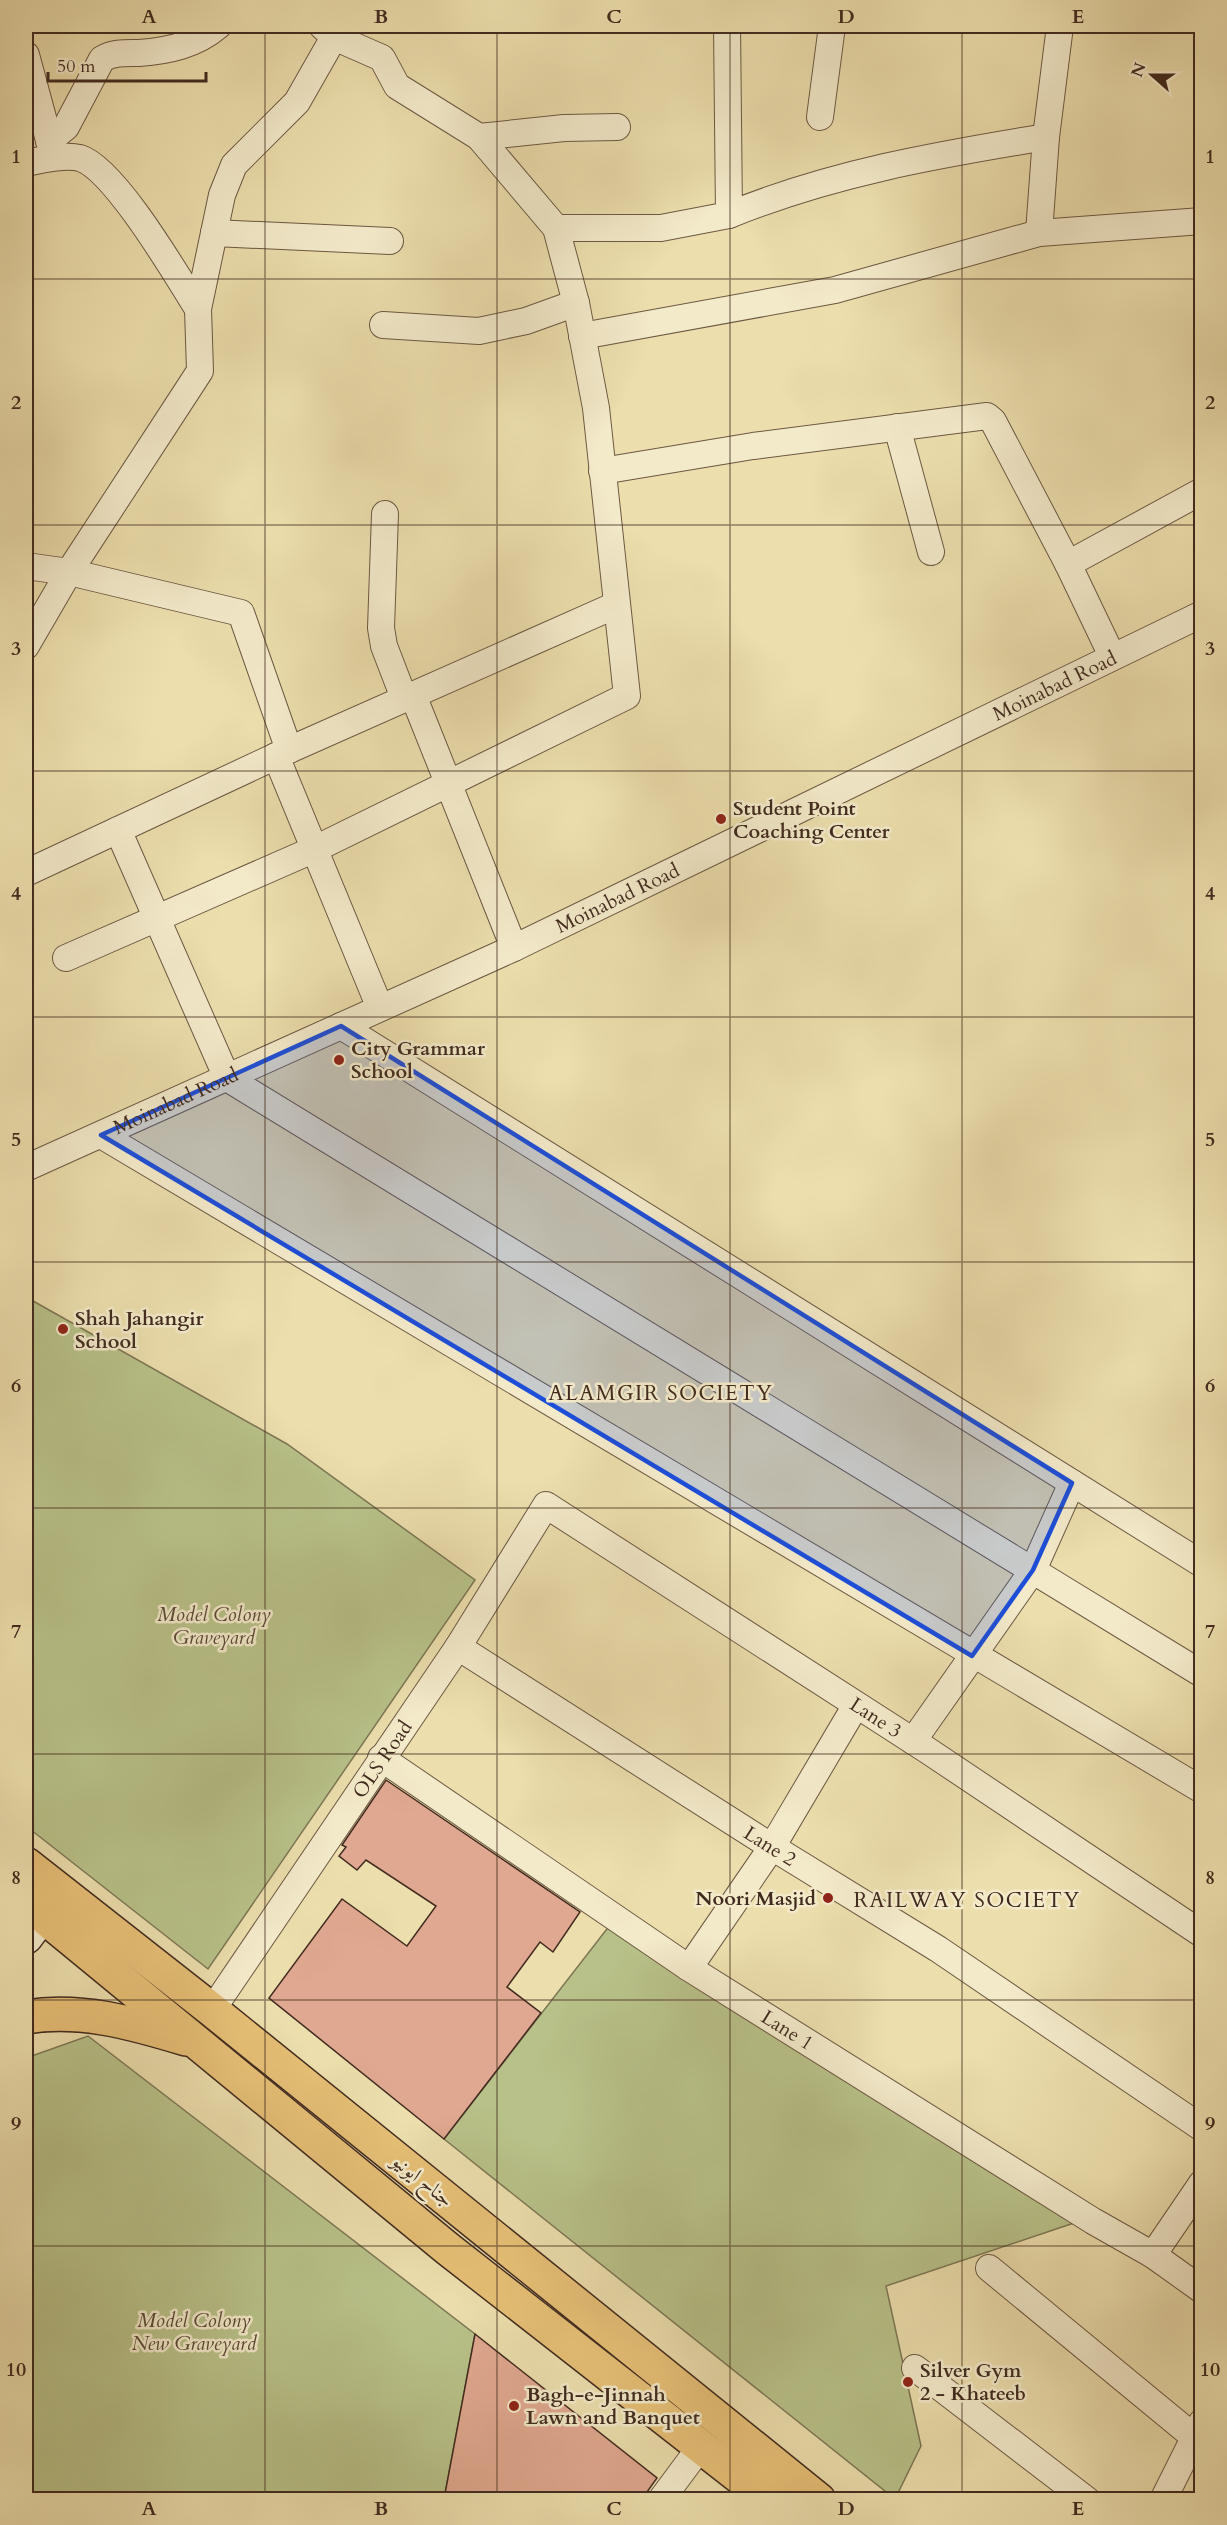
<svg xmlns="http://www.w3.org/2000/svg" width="1227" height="2525" viewBox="0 0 1227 2525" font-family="Cardo,Amiri,serif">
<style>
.green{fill:#b8c189;stroke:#7c7654;stroke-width:1.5}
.building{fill:#e0a890;stroke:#412b1f;stroke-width:1.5}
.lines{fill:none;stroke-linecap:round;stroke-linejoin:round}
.street-casing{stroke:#6c5842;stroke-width:28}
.secondary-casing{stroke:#412b1f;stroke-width:36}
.highway-casing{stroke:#412b1f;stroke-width:36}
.street{stroke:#f3eaca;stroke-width:26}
.secondary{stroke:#f3eaca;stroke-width:33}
.highway{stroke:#e6bf76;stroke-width:33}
.marked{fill:#1d4ed8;fill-opacity:0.2;stroke:#1d4ed8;stroke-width:4.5;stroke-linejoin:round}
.grid{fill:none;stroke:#412b1f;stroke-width:1.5;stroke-opacity:0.55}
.poi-dot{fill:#8f2418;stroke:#f3eaca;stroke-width:2}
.labels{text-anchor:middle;stroke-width:5;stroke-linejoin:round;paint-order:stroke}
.street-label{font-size:20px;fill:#412b1f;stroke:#f3eaca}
.poi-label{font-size:20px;font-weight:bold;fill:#412b1f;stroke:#f3eaca;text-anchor:start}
.park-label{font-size:20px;font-style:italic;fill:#594934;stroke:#f3eaca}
.neighbourhood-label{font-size:21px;letter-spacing:1.5px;fill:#412b1f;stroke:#f3eaca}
.neatline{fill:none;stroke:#412b1f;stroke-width:2}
.grid-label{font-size:20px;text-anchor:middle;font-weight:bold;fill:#412b1f}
</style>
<rect width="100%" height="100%" fill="#ecdead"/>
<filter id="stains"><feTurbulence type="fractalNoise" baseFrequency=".00333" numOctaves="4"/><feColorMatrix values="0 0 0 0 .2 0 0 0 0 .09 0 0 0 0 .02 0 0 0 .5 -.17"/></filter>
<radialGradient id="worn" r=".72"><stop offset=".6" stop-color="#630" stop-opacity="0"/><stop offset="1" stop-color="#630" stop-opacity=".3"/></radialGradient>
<!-- green -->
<g class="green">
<polygon points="26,1297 287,1444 475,1580 208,1969 26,1826"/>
<polygon points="610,1925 1074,2223 886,2286 921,2446 895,2499 444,2139"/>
<polygon points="88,2036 475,2334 444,2499 26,2499 26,2058"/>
</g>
<!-- building -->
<g class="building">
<polygon points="386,1780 580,1912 553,1952 540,1942 507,1987 541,2013 444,2139 269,1998 342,1899 407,1946 436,1906 366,1860 357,1870 339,1856 346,1847 342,1845"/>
<polygon points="475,2334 657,2478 642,2499 444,2499"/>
</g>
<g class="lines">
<defs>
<g id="street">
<polyline points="322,26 334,37 382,58 397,86 479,137 564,128 617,127"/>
<polyline points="26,55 53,155"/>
<polyline points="820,117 832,26"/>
<path d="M49 141 66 127 102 59C114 52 126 53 139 53 168 51 196 45 218 26"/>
<path d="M26 163C42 160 64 154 80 158 115 169 177 276 198 309"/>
<path d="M729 215C832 173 936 155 1046 137"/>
<polyline points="556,228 661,228 729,215 727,26"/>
<polyline points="214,233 390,241"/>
<polyline points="1039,233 1046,137 1060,26"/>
<polyline points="383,325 479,331 526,321 576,303"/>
<polyline points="582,336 835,290 1039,233 1202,221"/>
<polyline points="897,427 931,552"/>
<polyline points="602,471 753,446 987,416 993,421 1068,564 1112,656"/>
<polyline points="385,514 381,628 384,646 404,698"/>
<polyline points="1068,564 1202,491"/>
<polyline points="26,566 69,572 241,613 289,750"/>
<polyline points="26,646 69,572 200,371 198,309 222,195 234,165 297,102 334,37"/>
<polyline points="413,695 514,948"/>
<polyline points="276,756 380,1008"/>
<polyline points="118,830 227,1078 1202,1674"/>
<polyline points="26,873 289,750 616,605"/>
<polyline points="66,958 315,849 627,696 596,408 576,303 556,228 479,137"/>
<polyline points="341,1026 1202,1564"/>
<polyline points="101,1135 1202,1790"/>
<path id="s1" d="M26 1168 514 948 1202 614"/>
<path id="s2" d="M458 1647 772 1847 938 1949 1202 2128"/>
<polyline points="913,1741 1033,1570 1072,1483"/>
<path id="s3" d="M381 1758 689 1968 1093 2221 1153 2255 1202 2290"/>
<polyline points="689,1968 772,1847 856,1705"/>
<path id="s4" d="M212 2010 458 1647 546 1505 927 1750 1202 1934"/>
<polyline points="1153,2255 1202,2183"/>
<polyline points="989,2268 1194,2437"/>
<polyline points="915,2368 1087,2500"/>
<polyline points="661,2500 701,2446"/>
<polyline points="1163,2500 1202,2422"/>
</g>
<polyline id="secondary" points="26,1937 59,1893"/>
<g id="highway">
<polyline points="26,1864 212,2010 819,2500"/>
<polyline points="26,1902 448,2249 769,2500"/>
<path d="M26 2017C81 2008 133 2023 186 2039"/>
</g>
</defs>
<!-- street casing -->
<use href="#street" class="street-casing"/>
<!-- secondary casing -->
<use href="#secondary" class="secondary-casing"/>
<!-- highway casing -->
<use href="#highway" class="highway-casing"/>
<!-- street -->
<use href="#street" class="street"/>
<!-- secondary -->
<use href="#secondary" class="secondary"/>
<!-- highway -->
<use href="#highway" class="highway"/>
</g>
<!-- marked area -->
<path class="marked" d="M341 1026 1072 1483 1033 1570 972 1656 101 1135Z"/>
<!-- grid -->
<path class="grid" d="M265 26V2500M497 26V2500M730 26V2500M962 26V2500M26 279H1202M26 525H1202M26 771H1202M26 1017H1202M26 1262H1202M26 1508H1202M26 1754H1202M26 2000H1202M26 2246H1202"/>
<!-- markers -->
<g class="poi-dot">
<circle cx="721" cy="819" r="6"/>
<circle cx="339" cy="1060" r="6"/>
<circle cx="63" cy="1329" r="6"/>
<circle cx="828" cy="1898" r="6"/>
<circle cx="908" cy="2382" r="6"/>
<circle cx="514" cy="2406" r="6"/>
</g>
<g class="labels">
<!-- street labels -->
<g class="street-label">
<text dy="7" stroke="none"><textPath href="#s1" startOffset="1136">Moinabad Road</textPath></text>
<text dy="7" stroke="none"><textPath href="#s1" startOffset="650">Moinabad Road</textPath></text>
<text dy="7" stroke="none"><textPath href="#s1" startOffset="164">Moinabad Road</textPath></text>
<text dy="7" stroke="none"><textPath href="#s4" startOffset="998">Lane 3</textPath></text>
<text dy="7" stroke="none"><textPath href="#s4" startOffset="303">OLS Road</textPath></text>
<text dy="7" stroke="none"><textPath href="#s2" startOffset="370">Lane 2</textPath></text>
<text dy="7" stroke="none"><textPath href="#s3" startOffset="489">Lane 1</textPath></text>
<text transform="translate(423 2180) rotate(39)" y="7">جناح ایونیو</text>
</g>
<!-- poi labels -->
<g class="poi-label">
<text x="733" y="815">Student Point<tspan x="733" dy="23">Coaching Center</tspan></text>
<text x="351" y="1055">City Grammar<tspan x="351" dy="23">School</tspan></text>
<text x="75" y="1325">Shah Jahangir<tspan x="75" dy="23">School</tspan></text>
<text x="816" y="1905" text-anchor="end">Noori Masjid</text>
<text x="920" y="2377">Silver Gym<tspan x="920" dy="23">2 - Khateeb</tspan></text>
<text x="526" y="2401">Bagh-e-Jinnah<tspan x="526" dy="23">Lawn and Banquet</tspan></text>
</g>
<!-- park labels -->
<g class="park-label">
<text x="214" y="1621">Model Colony<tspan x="214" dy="23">Graveyard</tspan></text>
<text x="194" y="2327">Model Colony<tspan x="194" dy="23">New Graveyard</tspan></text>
</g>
<!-- neighbourhood labels -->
<g class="neighbourhood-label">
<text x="661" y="1400">ALAMGIR SOCIETY</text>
<text x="967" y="1907">RAILWAY SOCIETY</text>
</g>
</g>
<!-- margin -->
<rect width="1227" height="2525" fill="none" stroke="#ecdead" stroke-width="66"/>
<!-- north arrow -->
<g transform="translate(1152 75) rotate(291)" stroke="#f3eaca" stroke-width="4.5" paint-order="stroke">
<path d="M0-4.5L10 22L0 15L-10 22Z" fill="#412b1f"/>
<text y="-9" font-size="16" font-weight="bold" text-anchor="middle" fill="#412b1f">N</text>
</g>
<!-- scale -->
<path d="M48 72v9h158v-9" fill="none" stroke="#412b1f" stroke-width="3"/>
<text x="57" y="72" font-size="18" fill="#412b1f" stroke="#f3eaca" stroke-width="4.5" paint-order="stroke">50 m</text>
<rect x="33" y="33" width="1161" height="2459" class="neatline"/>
<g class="grid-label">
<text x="149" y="23">A</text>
<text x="381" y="23">B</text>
<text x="614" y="23">C</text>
<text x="846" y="23">D</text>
<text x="1078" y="23">E</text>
<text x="16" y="163">1</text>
<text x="1210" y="163">1</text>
<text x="16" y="409">2</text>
<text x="1210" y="409">2</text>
<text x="16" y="655">3</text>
<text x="1210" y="655">3</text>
<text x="16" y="900">4</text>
<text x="1210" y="900">4</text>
<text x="16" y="1146">5</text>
<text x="1210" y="1146">5</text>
<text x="16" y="1392">6</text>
<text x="1210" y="1392">6</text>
<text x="16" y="1638">7</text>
<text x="1210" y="1638">7</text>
<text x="16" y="1884">8</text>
<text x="1210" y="1884">8</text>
<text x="16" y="2130">9</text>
<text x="1210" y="2130">9</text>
<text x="16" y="2376">10</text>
<text x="1210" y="2376">10</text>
<text x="149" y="2515">A</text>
<text x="381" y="2515">B</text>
<text x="614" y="2515">C</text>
<text x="846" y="2515">D</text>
<text x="1078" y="2515">E</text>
</g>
<rect width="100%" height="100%" filter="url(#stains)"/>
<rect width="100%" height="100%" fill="url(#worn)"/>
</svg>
